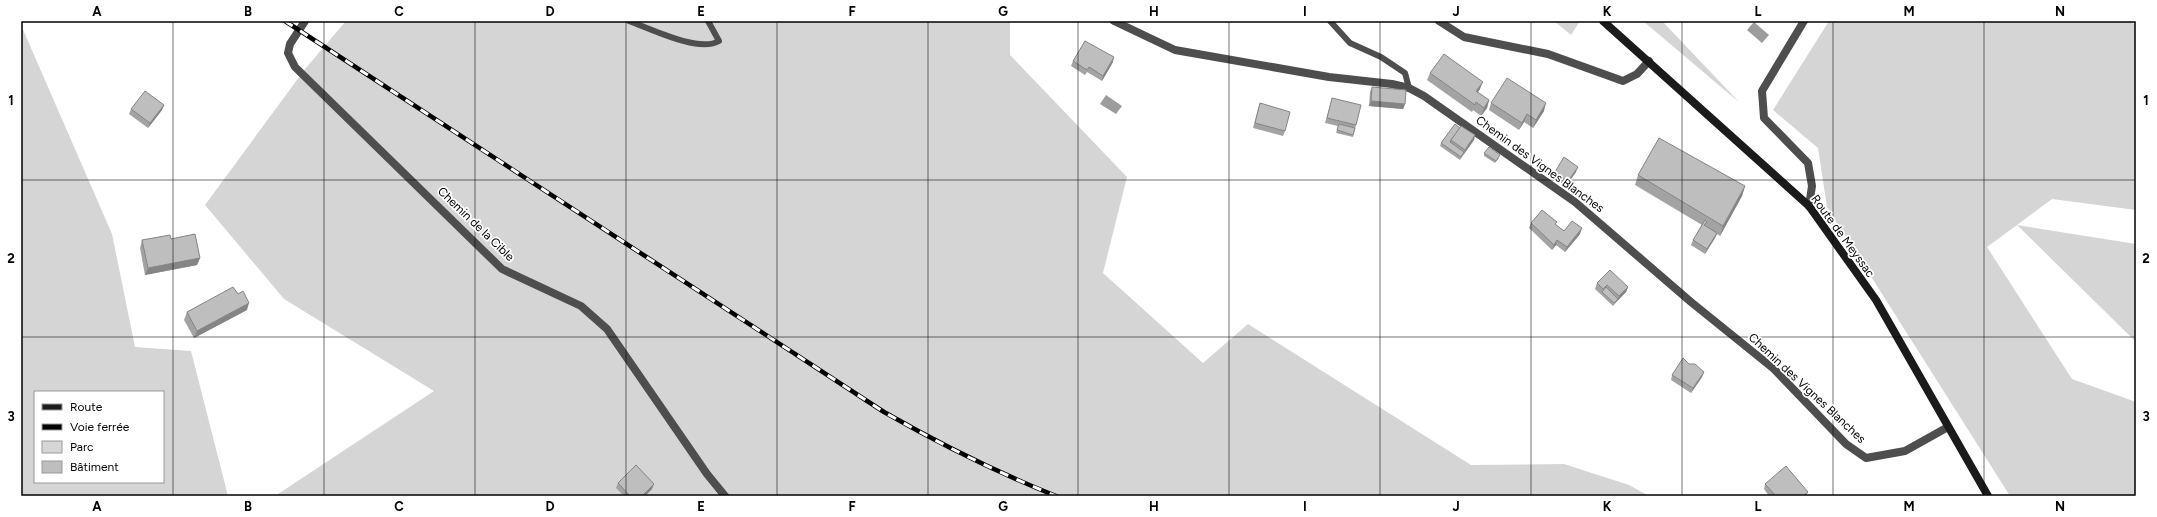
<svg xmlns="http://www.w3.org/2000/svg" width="2157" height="517" viewBox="0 0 2157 517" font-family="Figtree,sans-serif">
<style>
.green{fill:#d5d5d5;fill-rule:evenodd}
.water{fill:#9c9c9c}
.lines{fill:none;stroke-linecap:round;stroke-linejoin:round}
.lane{stroke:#4e4e4e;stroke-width:6}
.street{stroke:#4e4e4e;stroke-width:8}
.secondary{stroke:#1b1b1b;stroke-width:8}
.rail-casing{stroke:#000;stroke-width:4.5}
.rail{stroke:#fff;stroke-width:3;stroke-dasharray:9;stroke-linecap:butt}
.wall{fill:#a3a3a3}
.shaded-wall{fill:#858585}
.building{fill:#bebebe;stroke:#858585}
.grid{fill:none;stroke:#000;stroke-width:1;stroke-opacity:0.55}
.labels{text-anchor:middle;stroke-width:3.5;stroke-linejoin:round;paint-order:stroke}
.street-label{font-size:12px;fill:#000;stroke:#fff}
.neatline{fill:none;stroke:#000;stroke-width:1.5}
.grid-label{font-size:13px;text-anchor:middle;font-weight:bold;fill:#000}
</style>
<rect width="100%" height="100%" fill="#fff"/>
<!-- green -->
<g class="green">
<polygon points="346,21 1010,21 1010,55 1127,177 1103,273 1203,363 1248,324 1471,465 1564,464 1629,485 1649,496 275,496 434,391 284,299 205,205 305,69"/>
<polygon points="1554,21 1580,21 1571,35"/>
<polygon points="1643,21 1662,21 1740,103"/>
<polygon points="1829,21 2132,21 2136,27 2136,210 2052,199 2017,225 2136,244 2136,342 2017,225 1987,247 2072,379 2136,402 2136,496 2010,496 1827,207 1818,148 1773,110"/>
<path d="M21 25 112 234 135 347 191 351 228 496H21ZM35 392H163V482H35Z"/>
</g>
<!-- water -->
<g class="water">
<polygon points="1754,22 1769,35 1762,43 1747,30"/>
<polygon points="1106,95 1122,106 1116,114 1100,104"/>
</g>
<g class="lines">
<!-- lane -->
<g class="lane">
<path d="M629 21C651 29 699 53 719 41L708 21"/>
<polyline points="1330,21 1350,43 1381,57 1405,73 1409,88"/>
</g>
<!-- street -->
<g class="street">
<polyline points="305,21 290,44 288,53 295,67 502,269 581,306 607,329 707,474 725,496"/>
<polyline points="1114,21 1175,50 1329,77 1392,84 1409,88 1424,96 1575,202 1691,302 1774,369 1846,444 1866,458 1905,451 1948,427"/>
<polyline points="1439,21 1464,37 1548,54 1623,81 1637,74 1649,61"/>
<polyline points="1804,21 1762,91 1764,118 1808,163 1812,186 1809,206"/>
</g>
<!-- secondary -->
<polyline class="secondary" points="1603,21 1809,206 1876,300 1988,496"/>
<defs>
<path id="rail" d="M285 21 884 412C940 444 996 472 1056 496"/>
</defs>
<!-- rail casing -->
<use href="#rail" class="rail-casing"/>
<!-- rail -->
<use href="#rail" class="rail"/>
</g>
<!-- wall -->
<g class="wall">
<polygon points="1092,45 1113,62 1102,81 1087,72 1085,75 1071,66 1073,61"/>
<polygon points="1430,73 1480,89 1478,92 1489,100 1487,108 1481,116 1473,110 1472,112 1427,80"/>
<polygon points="1372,87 1405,104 1403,109 1369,106 1370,92"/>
<polygon points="1332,98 1356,125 1353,137 1336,133 1338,126 1325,123"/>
<polygon points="1260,103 1285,131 1283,136 1253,128 1258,109"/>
<polygon points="1491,103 1544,111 1533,128 1524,122 1519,130 1489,110"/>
<polygon points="164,105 162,110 148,128 129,114 131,109"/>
<polygon points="1460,128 1475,135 1474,140 1460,160 1440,146 1441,143"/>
<polygon points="1484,153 1499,158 1495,163 1484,156"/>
<polygon points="1555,172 1576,172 1566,186 1553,177"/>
<polygon points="1638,175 1745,186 1742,196 1720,236 1717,234 1715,238 1705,254 1691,245 1693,240 1702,225 1635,185"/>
<polygon points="1531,223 1556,225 1564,231 1580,234 1565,252 1556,245 1552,250 1529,228"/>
<polygon points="171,239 200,258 197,265 145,275 140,248 142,240"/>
<polygon points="1597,283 1628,287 1626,292 1613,306 1595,289"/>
<polygon points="247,310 194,338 184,320 187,312"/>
<polygon points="1689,364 1704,372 1702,377 1691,393 1671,380 1672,375"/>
<polygon points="618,483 652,489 645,496 624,496 616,488"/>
<polygon points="1765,484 1808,492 1806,496 1769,496 1764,489"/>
</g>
<!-- shaded-wall -->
<g class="shaded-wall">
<polygon points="1114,57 1113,62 1102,81 1103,76"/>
<polygon points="1483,82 1480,89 1474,98 1476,91"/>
<polygon points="1489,100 1487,108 1481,116 1484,108"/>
<polygon points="1371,101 1405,104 1403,109 1369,106"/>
<polygon points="1546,103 1544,111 1533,128 1536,120"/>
<polygon points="164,105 162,110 148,128 150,123"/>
<polygon points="1527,114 1524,122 1519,130 1522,123"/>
<polygon points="1475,135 1474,140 1463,155 1465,150"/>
<polygon points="1578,167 1576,172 1566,186 1568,181"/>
<polygon points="1745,186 1742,196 1720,236 1723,226"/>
<polygon points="1582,228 1580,234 1565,252 1567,247"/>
<polygon points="1717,233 1715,238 1705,254 1707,249"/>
<polygon points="1557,240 1556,245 1552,250 1554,245"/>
<polygon points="200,258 197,265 145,275 148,268"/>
<polygon points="1628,287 1626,292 1617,301 1619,296"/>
<polygon points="249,303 247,310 194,338 197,331"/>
<polygon points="1704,372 1702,377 1691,393 1693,388"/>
<polygon points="654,484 652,489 645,496 642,496"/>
</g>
<!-- building -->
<g class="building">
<polygon points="1085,41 1114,57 1103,76 1089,67 1087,70 1073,61"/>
<polygon points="1444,54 1483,82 1476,91 1489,100 1484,108 1476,102 1475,105 1430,73"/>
<polygon points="1507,78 1546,103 1536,120 1527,114 1522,123 1491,103"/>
<polygon points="1372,87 1406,90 1405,104 1371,101"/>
<polygon points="145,91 164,105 150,123 131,109"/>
<polygon points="1332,98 1361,105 1356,125 1327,118"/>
<polygon points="1260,103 1290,112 1285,131 1255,123"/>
<polygon points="1339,124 1355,128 1353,135 1337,130"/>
<polygon points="1455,124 1460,128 1451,140 1450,142 1464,152 1461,157 1441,143"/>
<polygon points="1461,126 1475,135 1465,150 1451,140"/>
<polygon points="1659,138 1745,186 1723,226 1638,175"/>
<polygon points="1489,147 1500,155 1496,161 1484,153"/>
<polygon points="1564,157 1578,167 1568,181 1555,172"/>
<polygon points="1542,210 1557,222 1555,224 1564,231 1572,221 1582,228 1567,247 1557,240 1554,245 1531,223"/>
<polygon points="1705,220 1707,222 1704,225 1717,233 1707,249 1693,240"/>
<polygon points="195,234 200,258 148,268 142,240 170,235 171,239"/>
<polygon points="1610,270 1628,287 1619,296 1607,285 1603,289 1597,283"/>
<polygon points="233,287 238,294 243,291 249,303 197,331 187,312"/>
<polygon points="1606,287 1618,299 1614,303 1602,292"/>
<polygon points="1683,358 1689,364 1695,364 1704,372 1693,388 1672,375"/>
<polygon points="636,465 654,484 642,496 630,496 618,483"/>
<polygon points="1786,466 1808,492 1803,496 1776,496 1765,484"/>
</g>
<!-- grid -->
<path class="grid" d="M173 21V496M324 21V496M475 21V496M626 21V496M777 21V496M928 21V496M1078 21V496M1229 21V496M1380 21V496M1531 21V496M1682 21V496M1833 21V496M1984 21V496M21 180H2136M21 337H2136"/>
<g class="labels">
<!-- street labels -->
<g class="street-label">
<text transform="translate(1540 164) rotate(36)" y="4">Chemin des Vignes Blanches</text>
<text transform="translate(476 224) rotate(44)" y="4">Chemin de la Cible</text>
<text transform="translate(1843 236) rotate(54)" y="4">Route de Meyssac</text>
<text transform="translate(1807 388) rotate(43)" y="4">Chemin des Vignes Blanches</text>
</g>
</g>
<!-- border -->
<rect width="2157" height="517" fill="none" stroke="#ffffff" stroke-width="44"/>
<!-- legend -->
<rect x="34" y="391" width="130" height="92" fill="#ffffff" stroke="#999999"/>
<rect x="42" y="404" width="20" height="6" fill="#1b1b1b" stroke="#999999"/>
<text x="70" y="411" font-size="12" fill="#000000">Route</text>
<rect x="42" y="424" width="20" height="6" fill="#000000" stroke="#999999"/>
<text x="70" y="431" font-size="12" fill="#000000">Voie ferrée</text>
<rect x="42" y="441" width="20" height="12" fill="#d5d5d5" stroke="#999999"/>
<text x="70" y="451" font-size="12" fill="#000000">Parc</text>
<rect x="42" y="461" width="20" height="12" fill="#bebebe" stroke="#999999"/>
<text x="70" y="471" font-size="12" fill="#000000">Bâtiment</text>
<rect x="22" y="22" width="2113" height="473" class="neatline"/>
<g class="grid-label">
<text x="97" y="16">A</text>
<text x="248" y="16">B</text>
<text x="399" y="16">C</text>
<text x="550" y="16">D</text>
<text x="701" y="16">E</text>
<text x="852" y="16">F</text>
<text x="1003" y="16">G</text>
<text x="1154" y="16">H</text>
<text x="1305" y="16">I</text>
<text x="1456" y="16">J</text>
<text x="1607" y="16">K</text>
<text x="1758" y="16">L</text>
<text x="1909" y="16">M</text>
<text x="2060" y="16">N</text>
<text x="11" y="105">1</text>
<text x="2146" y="105">1</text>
<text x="11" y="263">2</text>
<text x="2146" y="263">2</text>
<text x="11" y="421">3</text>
<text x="2146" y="421">3</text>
<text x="97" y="511">A</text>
<text x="248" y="511">B</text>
<text x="399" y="511">C</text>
<text x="550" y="511">D</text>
<text x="701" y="511">E</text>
<text x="852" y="511">F</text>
<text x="1003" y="511">G</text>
<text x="1154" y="511">H</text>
<text x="1305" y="511">I</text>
<text x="1456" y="511">J</text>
<text x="1607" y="511">K</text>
<text x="1758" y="511">L</text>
<text x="1909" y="511">M</text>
<text x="2060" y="511">N</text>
</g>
</svg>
